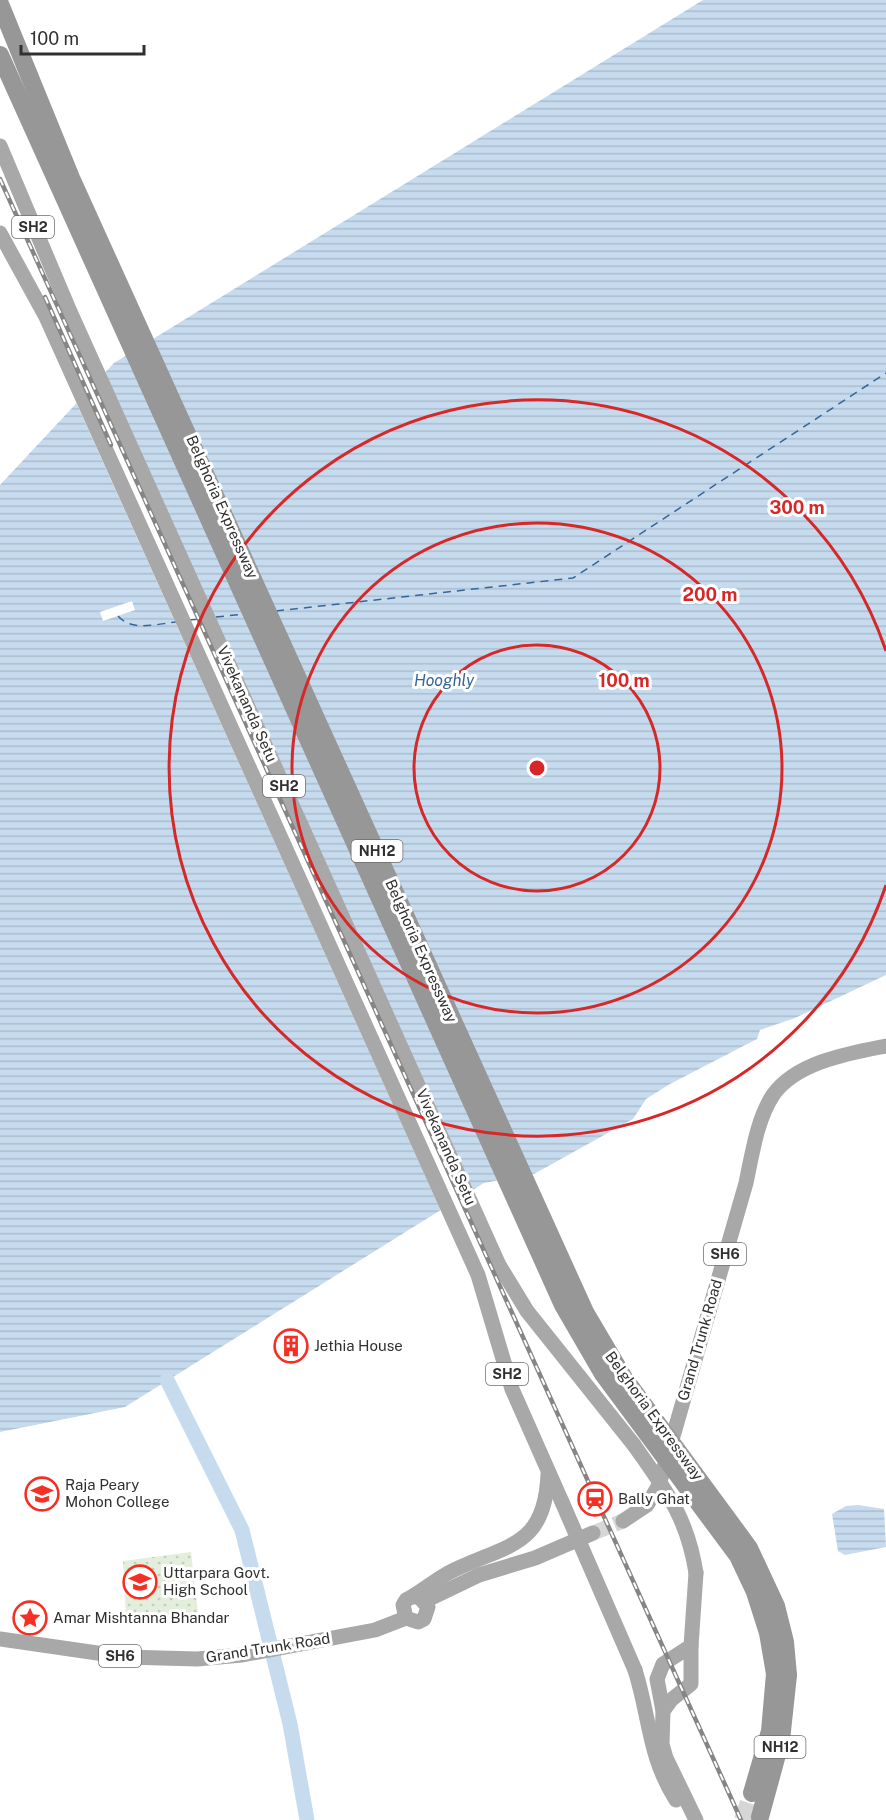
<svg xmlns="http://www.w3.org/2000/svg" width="886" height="1820" viewBox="0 0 886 1820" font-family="'Public Sans',sans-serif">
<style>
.park{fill:url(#park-dots)}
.water{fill:url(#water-rules)}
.pier{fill:#fff}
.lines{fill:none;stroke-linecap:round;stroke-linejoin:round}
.river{stroke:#c7dbef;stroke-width:15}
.ferry{stroke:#35669a;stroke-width:1.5;stroke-dasharray:8 6;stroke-linecap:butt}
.major-tunnel{stroke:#d6d6d6;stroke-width:15;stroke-dasharray:15 8;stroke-linecap:butt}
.highway-tunnel{stroke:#d6d6d6;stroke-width:18;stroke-dasharray:18 9;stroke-linecap:butt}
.major{stroke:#a8a8a8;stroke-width:15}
.highway{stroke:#979797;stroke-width:18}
.rail-casing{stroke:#858585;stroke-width:4.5}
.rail{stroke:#fff;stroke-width:2;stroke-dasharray:7;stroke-linecap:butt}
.major-bridge{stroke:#a8a8a8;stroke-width:15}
.highway-bridge{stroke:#979797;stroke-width:18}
.ring{fill:none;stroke:#d62828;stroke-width:3}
.labels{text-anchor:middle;stroke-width:6;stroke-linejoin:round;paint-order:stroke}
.shield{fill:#fff;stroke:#6e6e6e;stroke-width:1.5}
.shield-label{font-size:14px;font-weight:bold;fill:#303030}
.street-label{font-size:15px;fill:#303030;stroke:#fff}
.poi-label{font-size:15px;fill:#303030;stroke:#fff;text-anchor:start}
.water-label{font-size:16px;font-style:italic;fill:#35669a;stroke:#fff}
.centre{fill:#d62828;stroke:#fff;stroke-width:3}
.ring-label{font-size:18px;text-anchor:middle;font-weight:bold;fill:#d62828;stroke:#fff;stroke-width:6;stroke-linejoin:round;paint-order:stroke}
</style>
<defs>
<pattern id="park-dots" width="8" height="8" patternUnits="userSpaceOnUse" patternTransform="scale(1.5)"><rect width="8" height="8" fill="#e4eedc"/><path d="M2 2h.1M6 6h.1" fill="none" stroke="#c4ccbd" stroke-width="1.8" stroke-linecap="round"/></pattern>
<pattern id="water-rules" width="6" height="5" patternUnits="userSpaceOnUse" patternTransform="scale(1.5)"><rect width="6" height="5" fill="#c7dbef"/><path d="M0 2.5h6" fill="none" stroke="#abbccd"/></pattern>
</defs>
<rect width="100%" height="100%" fill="#fff"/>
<!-- park -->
<polygon class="park" points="191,1552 198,1613 126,1617 123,1561"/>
<!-- water -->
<g class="water">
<polygon points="703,0 886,0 886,975 795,1018 760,1030 757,1039 670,1084 646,1099 633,1119 534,1174 484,1183 125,1407 0,1432 0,485 114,363"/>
<polygon points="858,1505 884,1509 886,1547 845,1555 838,1551 832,1514 846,1506"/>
</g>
<!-- pier -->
<g class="pier">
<polygon points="102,371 474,1193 442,1213 75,400"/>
<polygon points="132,601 135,610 103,621 100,612"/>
</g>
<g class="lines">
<!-- river -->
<polyline class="river" points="167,1380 242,1530 290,1724 307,1820"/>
<!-- ferry -->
<g class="ferry">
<polyline points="276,611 573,578 886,373"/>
<path d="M118 616C132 632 156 624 176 622"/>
<polyline points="216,617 244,614"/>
<polyline points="189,620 199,619"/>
</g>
<!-- major-tunnel -->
<polyline class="major-tunnel" points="593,1533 623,1521"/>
<!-- highway-tunnel -->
<polyline class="highway-tunnel" points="743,1820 752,1793"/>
<!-- major -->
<g class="major">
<polyline points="0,146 68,307 499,1265 527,1311 634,1445"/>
<polyline points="0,233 46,317 478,1275 512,1389 562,1502"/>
<path d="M623 1521 647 1505 659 1485 746 1183C752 1155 757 1119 773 1095 796 1062 850 1053 886 1046"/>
<path d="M412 1597H419L428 1607 424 1619 418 1622 406 1618 403 1605 406 1600C423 1591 437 1578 454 1570 508 1544 545 1547 548 1474"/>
<polyline points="425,1601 479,1575 535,1558 593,1533"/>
<polyline points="0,1639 125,1657 197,1659 242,1655 375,1630 406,1618"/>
<polyline points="691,1646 663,1664 657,1679 663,1711 662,1744 666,1758 696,1820"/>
<path d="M635 1670C650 1717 648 1756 676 1800"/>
<polyline points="663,1711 671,1700 691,1684 691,1646 696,1573"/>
</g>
<!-- highway -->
<g class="highway">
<polyline points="752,1793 770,1731 775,1674"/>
<polyline points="760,1817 781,1740 788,1675"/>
</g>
<defs>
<g id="rail">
<polyline points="0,179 741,1820"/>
<polyline points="45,297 111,445"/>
</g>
</defs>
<!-- rail casing -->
<use href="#rail" class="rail-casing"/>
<!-- rail -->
<use href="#rail" class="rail"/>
<!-- major-bridge -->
<g class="major-bridge">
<path d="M634 1445C666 1491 687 1516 696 1573"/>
<polyline points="562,1502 635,1670"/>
</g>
<!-- highway-bridge -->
<g class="highway-bridge">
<polyline points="0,4 71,178 585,1312 624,1378 749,1548 776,1606 785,1642 788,1675"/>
<polyline points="0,55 563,1305 603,1374 738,1556 755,1592 768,1633 775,1674"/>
</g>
</g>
<!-- distance rings -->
<g class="ring">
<circle cx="537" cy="768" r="123"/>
<circle cx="537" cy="768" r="245"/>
<path d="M886 885A368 368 0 1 1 886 651"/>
</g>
<!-- icons -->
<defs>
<symbol id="building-ring" viewBox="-11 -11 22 22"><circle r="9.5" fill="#fff" stroke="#f52f23" stroke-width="1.5"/><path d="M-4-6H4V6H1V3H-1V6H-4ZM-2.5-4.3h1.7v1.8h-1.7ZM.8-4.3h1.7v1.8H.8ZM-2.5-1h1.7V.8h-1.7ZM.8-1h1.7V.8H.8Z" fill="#f52f23"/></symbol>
<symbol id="university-ring" viewBox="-11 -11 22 22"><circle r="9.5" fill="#fff" stroke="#f52f23" stroke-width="1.5"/><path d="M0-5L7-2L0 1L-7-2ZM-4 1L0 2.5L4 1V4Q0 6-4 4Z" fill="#f52f23"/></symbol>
<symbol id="station-ring" viewBox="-11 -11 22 22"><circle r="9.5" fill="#fff" stroke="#f52f23" stroke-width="1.5"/><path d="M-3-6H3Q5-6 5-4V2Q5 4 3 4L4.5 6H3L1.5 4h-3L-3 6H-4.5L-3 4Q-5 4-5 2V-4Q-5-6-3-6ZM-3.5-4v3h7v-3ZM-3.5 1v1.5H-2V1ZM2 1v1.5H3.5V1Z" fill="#f52f23"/></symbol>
<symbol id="school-ring" viewBox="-11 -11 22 22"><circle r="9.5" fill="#fff" stroke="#f52f23" stroke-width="1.5"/><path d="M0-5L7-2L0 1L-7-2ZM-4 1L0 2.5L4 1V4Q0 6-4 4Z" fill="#f52f23"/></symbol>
<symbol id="sight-ring" viewBox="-11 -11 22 22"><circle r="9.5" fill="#fff" stroke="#f52f23" stroke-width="1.5"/><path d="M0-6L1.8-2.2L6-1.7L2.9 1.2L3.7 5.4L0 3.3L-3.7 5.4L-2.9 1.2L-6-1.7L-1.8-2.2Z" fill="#f52f23"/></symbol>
</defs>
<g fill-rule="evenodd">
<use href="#building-ring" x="272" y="1327" width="38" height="38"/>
<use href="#university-ring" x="23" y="1475" width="38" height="38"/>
<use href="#station-ring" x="576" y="1480" width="38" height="38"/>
<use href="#school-ring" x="121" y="1563" width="38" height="38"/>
<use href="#sight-ring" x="11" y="1599" width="38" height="38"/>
</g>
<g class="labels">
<!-- shield labels -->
<g class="shield">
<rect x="12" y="216" width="42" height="22" rx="4.5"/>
<rect x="263" y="775" width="42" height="22" rx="4.5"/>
<rect x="351.5" y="840" width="51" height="22" rx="4.5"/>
<rect x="704" y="1243" width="42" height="22" rx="4.5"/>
<rect x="486" y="1363" width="42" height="22" rx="4.5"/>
<rect x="99" y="1645" width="42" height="22" rx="4.5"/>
<rect x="754.5" y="1736" width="51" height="22" rx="4.5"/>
</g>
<g class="shield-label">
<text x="33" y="232">SH2</text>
<text x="284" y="791">SH2</text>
<text x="377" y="856">NH12</text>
<text x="725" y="1259">SH6</text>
<text x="507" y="1379">SH2</text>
<text x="120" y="1661">SH6</text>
<text x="780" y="1752">NH12</text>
</g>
<!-- street labels -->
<g class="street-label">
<text transform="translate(222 507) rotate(66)" y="5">Belghoria Expressway</text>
<text transform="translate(247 704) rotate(66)" y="5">Vivekananda Setu</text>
<text transform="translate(421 951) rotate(66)" y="5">Belghoria Expressway</text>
<text transform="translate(446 1147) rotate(66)" y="5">Vivekananda Setu</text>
<text transform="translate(700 1340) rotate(-74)" y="5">Grand Trunk Road</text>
<text transform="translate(654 1416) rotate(54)" y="5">Belghoria Expressway</text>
<text transform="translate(268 1648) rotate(-9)" y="5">Grand Trunk Road</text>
</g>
<!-- poi labels -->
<g class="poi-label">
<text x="314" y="1351">Jethia House</text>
<text x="65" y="1490">Raja Peary<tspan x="65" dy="17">Mohon College</tspan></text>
<text x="618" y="1504">Bally Ghat</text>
<text x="163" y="1578">Uttarpara Govt.<tspan x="163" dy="17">High School</tspan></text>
<text x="53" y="1623">Amar Mishtanna Bhandar</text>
</g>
<!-- water labels -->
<g class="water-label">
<text x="444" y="686">Hooghly</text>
</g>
</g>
<circle cx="537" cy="768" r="9" class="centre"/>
<g class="ring-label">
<text x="797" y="514">300 m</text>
<text x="710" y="601">200 m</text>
<text x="624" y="687">100 m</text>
</g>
<!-- scale -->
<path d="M21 45v9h123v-9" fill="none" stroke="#303030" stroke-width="3"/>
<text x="30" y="45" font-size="18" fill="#303030" stroke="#ffffff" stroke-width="4.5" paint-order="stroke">100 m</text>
</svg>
